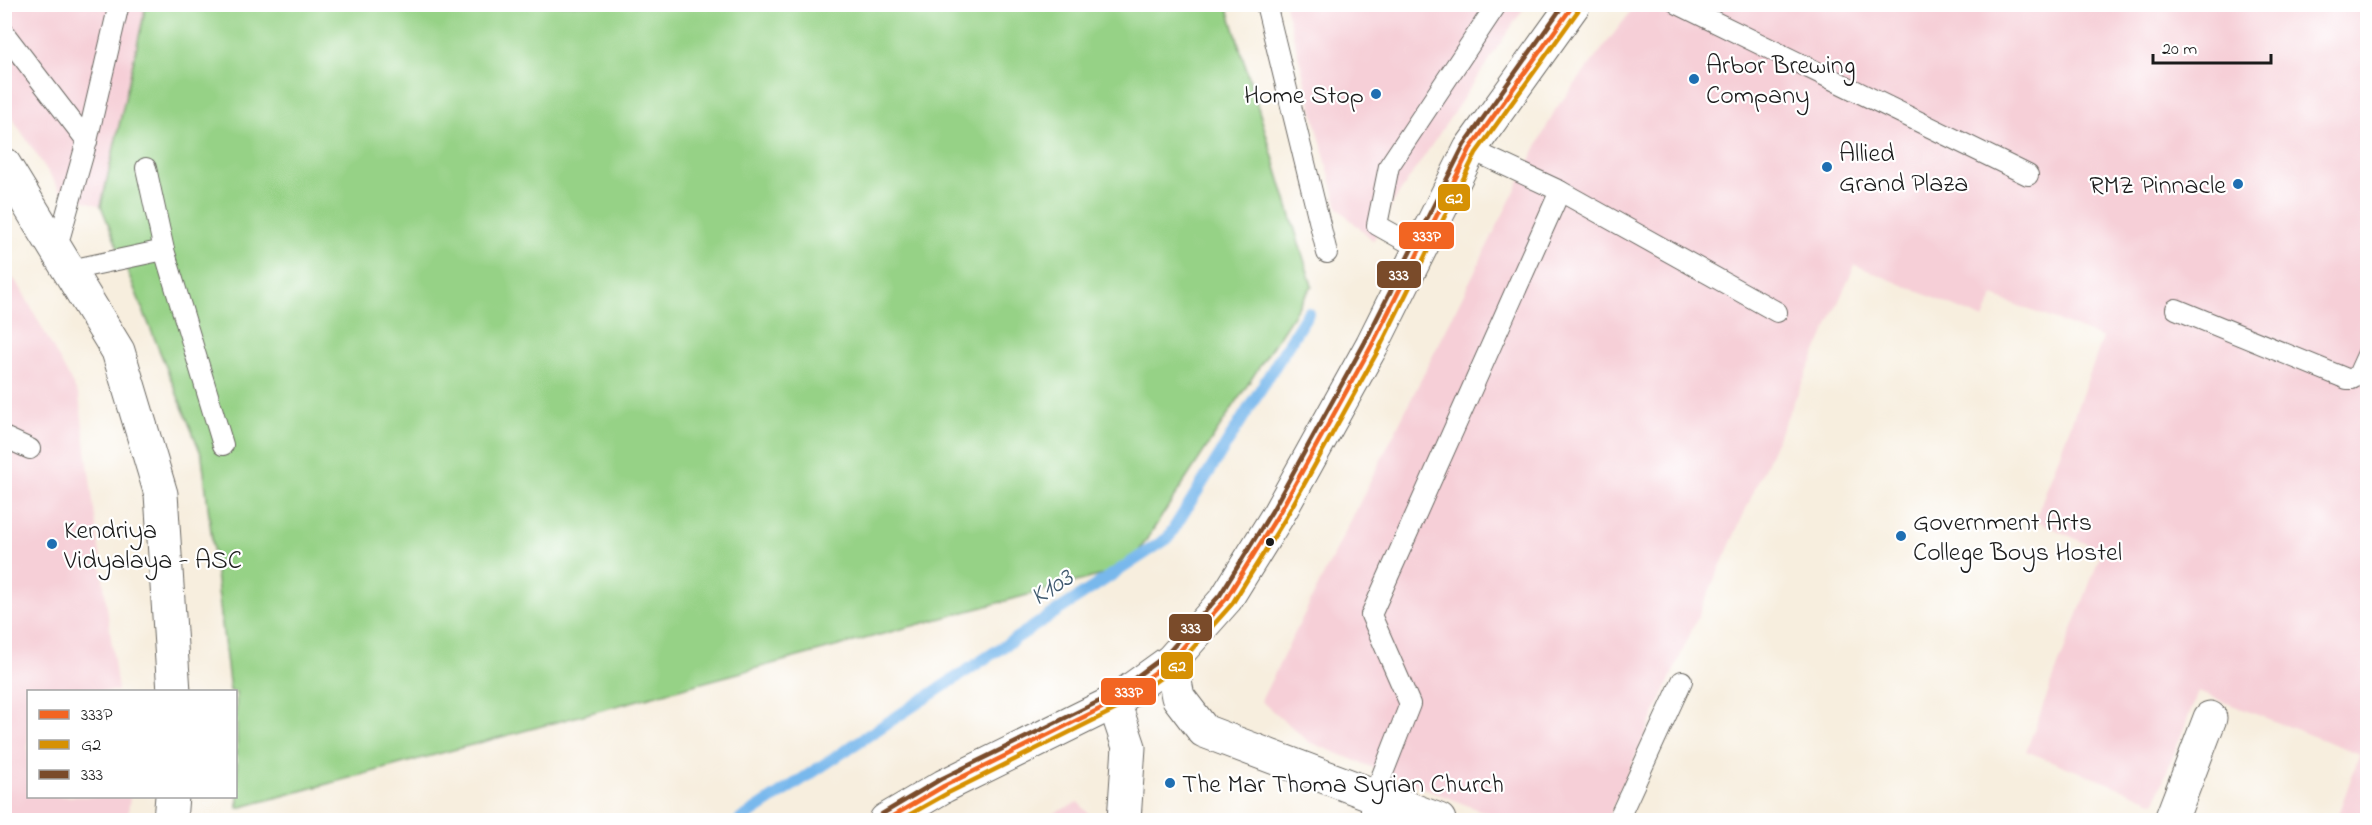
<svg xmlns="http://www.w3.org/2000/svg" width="2372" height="825" viewBox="0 0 2372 825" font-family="'Indie Flower',sans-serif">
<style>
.built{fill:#f6cfd7}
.pitch{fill:#96d286;stroke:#597751;stroke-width:1.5}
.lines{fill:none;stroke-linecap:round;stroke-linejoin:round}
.stream{stroke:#78b8ec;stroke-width:12}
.lane-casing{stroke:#696660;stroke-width:22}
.street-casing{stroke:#696660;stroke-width:35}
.primary-casing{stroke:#696660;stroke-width:35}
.lane{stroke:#fff;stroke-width:20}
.street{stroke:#fff;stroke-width:33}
.primary{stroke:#fff;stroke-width:33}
.bus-1-casing{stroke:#fff;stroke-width:9}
.bus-2-casing{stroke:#fff;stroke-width:9}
.bus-3-casing{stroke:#fff;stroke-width:9}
.bus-1{stroke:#f26522;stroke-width:4.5}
.bus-2{stroke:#d69104;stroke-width:4.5}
.bus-3{stroke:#7a4b2a;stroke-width:4.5}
.poi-dot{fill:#1f6fb2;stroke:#fff;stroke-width:2}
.bus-dot{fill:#1c1c1c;stroke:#fff;stroke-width:2}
.labels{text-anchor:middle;stroke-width:4.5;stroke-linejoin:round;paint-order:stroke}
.poi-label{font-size:26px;fill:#1c1c1c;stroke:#fff;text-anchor:start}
.water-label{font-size:27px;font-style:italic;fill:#415a6f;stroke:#fff}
.line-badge{stroke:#fff;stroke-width:2}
.badge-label{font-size:16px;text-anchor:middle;font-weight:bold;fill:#fff}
</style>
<rect width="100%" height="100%" fill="#fff"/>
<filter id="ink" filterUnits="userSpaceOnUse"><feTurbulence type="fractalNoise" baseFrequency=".0167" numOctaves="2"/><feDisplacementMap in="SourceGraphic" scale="12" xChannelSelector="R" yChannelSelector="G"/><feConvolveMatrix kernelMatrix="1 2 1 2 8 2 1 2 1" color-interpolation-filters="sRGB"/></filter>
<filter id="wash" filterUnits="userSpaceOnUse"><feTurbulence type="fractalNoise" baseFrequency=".008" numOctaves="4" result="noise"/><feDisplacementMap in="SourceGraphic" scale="24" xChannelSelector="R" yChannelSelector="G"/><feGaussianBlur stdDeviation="1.35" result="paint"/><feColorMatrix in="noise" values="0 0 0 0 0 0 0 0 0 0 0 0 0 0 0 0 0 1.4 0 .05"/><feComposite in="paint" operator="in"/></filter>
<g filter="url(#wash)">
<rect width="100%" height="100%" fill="#f7eede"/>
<!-- built -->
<g class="built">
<polygon points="4,5 146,5 101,206 62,193 5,107"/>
<polygon points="1285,5 1526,5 1394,201 1373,241 1338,208"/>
<polygon points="1636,5 2367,5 2367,820 2336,820 2360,754 2198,692 2155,802 2026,751 2102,551 2035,520 2103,338 1993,296 1984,319 1855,265 1607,820 1504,820 1309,742 1261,701 1555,110"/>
<polygon points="4,268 19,285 79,396 118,691 28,692 28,796 130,797 127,820 5,820"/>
<polygon points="1078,802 1094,820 1040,820"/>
</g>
<!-- pitch -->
<polygon class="pitch" points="146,5 1227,5 1312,286 1128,568 238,808 236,692 230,691 202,456 101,206"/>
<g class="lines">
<!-- stream -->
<polyline class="stream" points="740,820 1168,538 1308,313"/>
</g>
</g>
<g filter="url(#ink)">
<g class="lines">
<defs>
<g id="lane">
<polyline points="1266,4 1327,253"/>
<polyline points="1678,4 2028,175"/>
<polyline points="4,33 87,141"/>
<polyline points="146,168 164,250 223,445"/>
<polyline points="1560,191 1777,312"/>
<polyline points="57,247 87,141 119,4"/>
<polyline points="1420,249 1377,225 1389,166 1497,4"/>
<polyline points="70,270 164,250"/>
<polyline points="2176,309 2347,379 2352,379 2358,375 2368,353"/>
<polyline points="4,437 30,449"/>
<polyline points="1369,820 1374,796 1410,704 1371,615 1560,191 1470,149"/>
<polyline points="1618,820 1682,681"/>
</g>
<g id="street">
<polyline points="1171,661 1178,697 1204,731 1439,820"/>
<polyline points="1114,702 1129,747 1124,820"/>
<polyline points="2171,820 2210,718"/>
</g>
<g id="primary">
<polyline points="4,164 118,351 161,494 174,692"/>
<polyline points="170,820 172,796"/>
<polyline points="886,820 944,786 1114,702 1171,661 1226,599 1278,515 1372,345 1470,149 1574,4"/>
</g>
</defs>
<!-- lane casing -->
<use href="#lane" class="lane-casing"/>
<!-- street casing -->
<use href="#street" class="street-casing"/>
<!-- primary casing -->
<use href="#primary" class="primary-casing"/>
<!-- lane -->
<use href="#lane" class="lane"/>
<!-- street -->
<use href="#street" class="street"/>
<!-- primary -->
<use href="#primary" class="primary"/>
<defs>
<polyline id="bus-1" points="886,820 944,786 1114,702 1171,661 1226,599 1278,515 1372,345 1470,149 1574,4"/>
<polyline id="bus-2" points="900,820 948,793 1118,708 1176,667 1232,604 1285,519 1379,349 1476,153 1580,8"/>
<polyline id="bus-3" points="882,814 941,779 1110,696 1166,655 1220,595 1272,511 1365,342 1464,145 1564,4"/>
</defs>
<!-- bus-1 casing -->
<use href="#bus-1" class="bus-1-casing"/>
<!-- bus-2 casing -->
<use href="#bus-2" class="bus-2-casing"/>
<!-- bus-3 casing -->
<use href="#bus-3" class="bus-3-casing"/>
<!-- bus-1 -->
<use href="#bus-1" class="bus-1"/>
<!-- bus-2 -->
<use href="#bus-2" class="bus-2"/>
<!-- bus-3 -->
<use href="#bus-3" class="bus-3"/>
</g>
</g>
<!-- markers -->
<g class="poi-dot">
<circle cx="1694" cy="79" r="6"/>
<circle cx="1376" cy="94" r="6"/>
<circle cx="1827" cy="167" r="6"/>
<circle cx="2238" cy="184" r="6"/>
<circle cx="1901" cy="536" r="6"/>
<circle cx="52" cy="544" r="6"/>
<circle cx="1170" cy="783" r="6"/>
</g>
<circle class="bus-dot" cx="1270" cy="542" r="5"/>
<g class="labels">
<!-- poi labels -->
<g class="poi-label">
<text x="1706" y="73">Arbor Brewing<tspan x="1706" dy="30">Company</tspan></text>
<text x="1364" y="103" text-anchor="end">Home Stop</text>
<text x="1839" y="161">Allied<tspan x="1839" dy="30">Grand Plaza</tspan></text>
<text x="2226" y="193" text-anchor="end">RMZ Pinnacle</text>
<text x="1913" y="530">Government Arts<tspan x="1913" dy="30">College Boys Hostel</tspan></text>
<text x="64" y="538">Kendriya<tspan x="64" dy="30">Vidyalaya - ASC</tspan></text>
<text x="1182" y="792">The Mar Thoma Syrian Church</text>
</g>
<!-- water labels -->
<g class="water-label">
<text transform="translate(1051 586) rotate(-33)" y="9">K103</text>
</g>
</g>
<g class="line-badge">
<rect x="1437" y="183" width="34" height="29" rx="6" fill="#d69104"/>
<rect x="1398" y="221" width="57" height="29" rx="6" fill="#f26522"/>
<rect x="1376" y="260" width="46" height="29" rx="6" fill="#7a4b2a"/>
<rect x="1168" y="613" width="45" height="29" rx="6" fill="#7a4b2a"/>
<rect x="1160" y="651" width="34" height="29" rx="6" fill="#d69104"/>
<rect x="1100" y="677" width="57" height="29" rx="6" fill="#f26522"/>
</g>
<g class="badge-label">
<text x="1454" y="203">G2</text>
<text x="1427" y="241">333P</text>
<text x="1399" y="280">333</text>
<text x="1191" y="633">333</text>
<text x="1177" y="671">G2</text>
<text x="1129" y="697">333P</text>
</g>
<!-- margin -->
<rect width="2372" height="825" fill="none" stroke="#fff" stroke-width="24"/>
<!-- legend -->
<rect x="27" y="690" width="210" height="108" fill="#ffffff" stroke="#a4a4a4" stroke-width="1.5"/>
<rect x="39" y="710" width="30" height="9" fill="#f26522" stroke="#a4a4a4" stroke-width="1.5"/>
<text x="81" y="720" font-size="18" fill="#1c1c1c">333P</text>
<rect x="39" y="740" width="30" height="9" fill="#d69104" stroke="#a4a4a4" stroke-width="1.5"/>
<text x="81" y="750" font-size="18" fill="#1c1c1c">G2</text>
<rect x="39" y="770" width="30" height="9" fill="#7a4b2a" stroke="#a4a4a4" stroke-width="1.5"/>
<text x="81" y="780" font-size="18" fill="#1c1c1c">333</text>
<!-- scale -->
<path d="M2153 54v9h118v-9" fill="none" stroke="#1c1c1c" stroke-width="3"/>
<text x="2162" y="54" font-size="18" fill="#1c1c1c" stroke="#ffffff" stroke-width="4.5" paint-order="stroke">20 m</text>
</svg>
